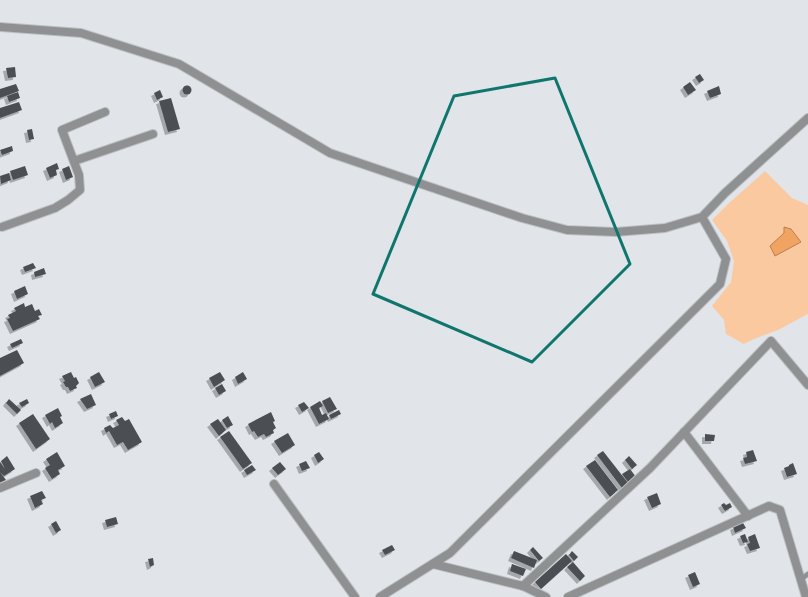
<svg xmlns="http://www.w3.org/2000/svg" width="808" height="597" viewBox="0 0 808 597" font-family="'Roboto Condensed',sans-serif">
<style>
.green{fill:#fbc9a0}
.water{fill:#f1a361;stroke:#b78053}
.building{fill:#4c4f52;filter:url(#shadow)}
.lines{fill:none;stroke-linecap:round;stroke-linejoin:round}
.lane-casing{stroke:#bdc1c4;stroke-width:6}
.street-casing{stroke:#bdc1c4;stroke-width:10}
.lane{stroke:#8e9091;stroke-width:4.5}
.street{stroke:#8e9091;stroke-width:8}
.marked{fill:none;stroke:#0f766e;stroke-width:3;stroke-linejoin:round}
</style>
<defs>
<filter id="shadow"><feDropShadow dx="-3" dy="3" stdDeviation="0" flood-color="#0004"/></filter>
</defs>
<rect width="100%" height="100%" fill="#e1e5e9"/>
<!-- green -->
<polygon class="green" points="765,171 792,198 808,205 808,314 778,330 754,339 744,344 726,334 724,320 712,306 731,282 734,261 727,241 712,220 729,203"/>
<!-- water -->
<polygon class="water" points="784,227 791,229 801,242 775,256 770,246 784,233"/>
<!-- building -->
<g class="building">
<polygon points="15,67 16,77 8,78 6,68"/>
<polygon points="700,74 704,80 699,83 695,77"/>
<polygon points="690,82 696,90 688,95 683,87"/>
<polygon points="16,84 19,91 0,98 0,89"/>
<circle cx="187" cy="90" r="4.5"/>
<polygon points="719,86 721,94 710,98 707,91"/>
<polygon points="160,90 163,97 157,100 154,93"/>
<polygon points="18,92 20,98 9,102 7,96"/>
<polygon points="171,98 180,129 168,132 159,101"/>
<polygon points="19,102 22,110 0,118 0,108"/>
<polygon points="32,129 34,139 29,140 27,130"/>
<polygon points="12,146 13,151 2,155 0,150"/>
<polygon points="57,163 59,169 56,170 57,175 50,178 46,168"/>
<polygon points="25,166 28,175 13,180 10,171"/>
<polygon points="69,166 73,177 66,180 62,169"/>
<polygon points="9,173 11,180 1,184 0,176"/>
<polygon points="33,263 36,268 25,272 23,267"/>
<polygon points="44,268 46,274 35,277 34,272"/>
<polygon points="25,286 28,294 17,299 14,291"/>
<polygon points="24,303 25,307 32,304 35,311 39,309 42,315 38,316 40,319 13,331 7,319 10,318 8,315 16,311 14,308"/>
<polygon points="21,339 23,343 12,348 10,344"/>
<polygon points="17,350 24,363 0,376 0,358"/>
<polygon points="71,372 74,378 76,377 79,383 76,386 77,388 70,391 68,387 66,387 63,382 65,381 62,376"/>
<polygon points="99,372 105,382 95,387 90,377"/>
<polygon points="220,372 225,380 214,387 209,378"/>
<polygon points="243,372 247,379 238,384 235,377"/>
<polygon points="222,384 226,391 219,395 215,388"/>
<polygon points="91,394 96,405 87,409 80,399"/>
<polygon points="330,397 337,409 328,413 322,401"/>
<polygon points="9,399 21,410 17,414 6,403"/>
<polygon points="27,399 29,403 22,407 19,403"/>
<polygon points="320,401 323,406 319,408 322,415 326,413 329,419 319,424 310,407"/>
<polygon points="304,402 309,408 302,412 298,405"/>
<polygon points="58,408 62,416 60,417 63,423 55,428 52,422 50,424 45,415"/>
<polygon points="339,410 341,414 331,419 329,415"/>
<polygon points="116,411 118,416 111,419 109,414"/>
<polygon points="271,412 275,421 273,422 276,428 273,430 274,433 266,437 264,434 258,437 254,431 252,432 248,424"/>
<polygon points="33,414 50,439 36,449 19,423"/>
<polygon points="228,416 233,425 227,428 222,420"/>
<polygon points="122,417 125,421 129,419 142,442 128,450 123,442 117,445 109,431 106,433 104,428 110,425 113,428 119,425 116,420"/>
<polygon points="218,419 226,430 219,436 210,424"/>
<polygon points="229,431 252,463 243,469 220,437"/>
<polygon points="288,433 295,445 282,453 274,441"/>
<polygon points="705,434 715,435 714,441 705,441"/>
<polygon points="753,450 757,461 745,464 743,458 747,457 746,452"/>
<polygon points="603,451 628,483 622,488 597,455"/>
<polygon points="57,452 65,466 58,470 60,474 52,479 45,468 50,465 46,459"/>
<polygon points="319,452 324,459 318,463 314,455"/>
<polygon points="7,456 15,469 4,476 0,472 6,480 0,483 0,462 5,469 1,461"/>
<polygon points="629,456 637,465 632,469 625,460"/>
<polygon points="595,460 618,490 610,497 586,466"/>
<polygon points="306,461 310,468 302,471 299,464"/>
<polygon points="280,462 286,469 278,475 272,468"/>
<polygon points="793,463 797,474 787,477 784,468 789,466 789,465"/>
<polygon points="252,465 256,470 247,475 244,470"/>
<polygon points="630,469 636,477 628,482 622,474"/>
<polygon points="42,491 46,498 41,500 43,504 35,508 30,496"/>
<polygon points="657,493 661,504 652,508 647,497"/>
<polygon points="724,503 726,505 730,503 732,507 725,511 721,505"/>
<polygon points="116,517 118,524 107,527 105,520"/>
<polygon points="56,521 61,530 56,533 51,524"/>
<polygon points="743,523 746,528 735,533 733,527"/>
<polygon points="745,534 748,542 743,543 740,536"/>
<polygon points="755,534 760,548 750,551 747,544 750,543 748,537"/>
<polygon points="392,545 395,550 385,555 382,550"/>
<polygon points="533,547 543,558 539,561 530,550"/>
<polygon points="514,551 537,560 534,568 511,558"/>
<polygon points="572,551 578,557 574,561 569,555"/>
<polygon points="566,554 572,561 541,589 535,582"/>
<polygon points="153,558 154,565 150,567 148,559"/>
<polygon points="573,562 585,576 580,581 567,567"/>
<polygon points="512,564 526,569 523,576 510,571"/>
<polygon points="695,572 700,584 693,587 688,575"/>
</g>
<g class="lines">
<defs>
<polyline id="lane" points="800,580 808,574"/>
<g id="street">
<polyline points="0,27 81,33 179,64 330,153 522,218 567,230 616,232 665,228 702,217 725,193 808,118"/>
<polyline points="74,161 153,134"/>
<polyline points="2,227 55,208 68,200 80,190 79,175 62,130 105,112"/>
<polyline points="684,432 748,516"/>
<polyline points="274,484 355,597"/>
<polyline points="0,488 36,473"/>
<polyline points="433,564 523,586 546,597"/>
<polyline points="523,586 650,468 771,341 808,385"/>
<polyline points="380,597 450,553 720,284 726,259 702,217"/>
<polyline points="568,597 769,506 780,510 806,597"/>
</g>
</defs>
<!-- lane casing -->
<use href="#lane" class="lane-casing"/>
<!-- street casing -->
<use href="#street" class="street-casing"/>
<!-- lane -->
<use href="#lane" class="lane"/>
<!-- street -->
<use href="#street" class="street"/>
</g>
<!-- marked area -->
<path class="marked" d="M555 78 630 264 532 362 373 294 454 96Z"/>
</svg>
